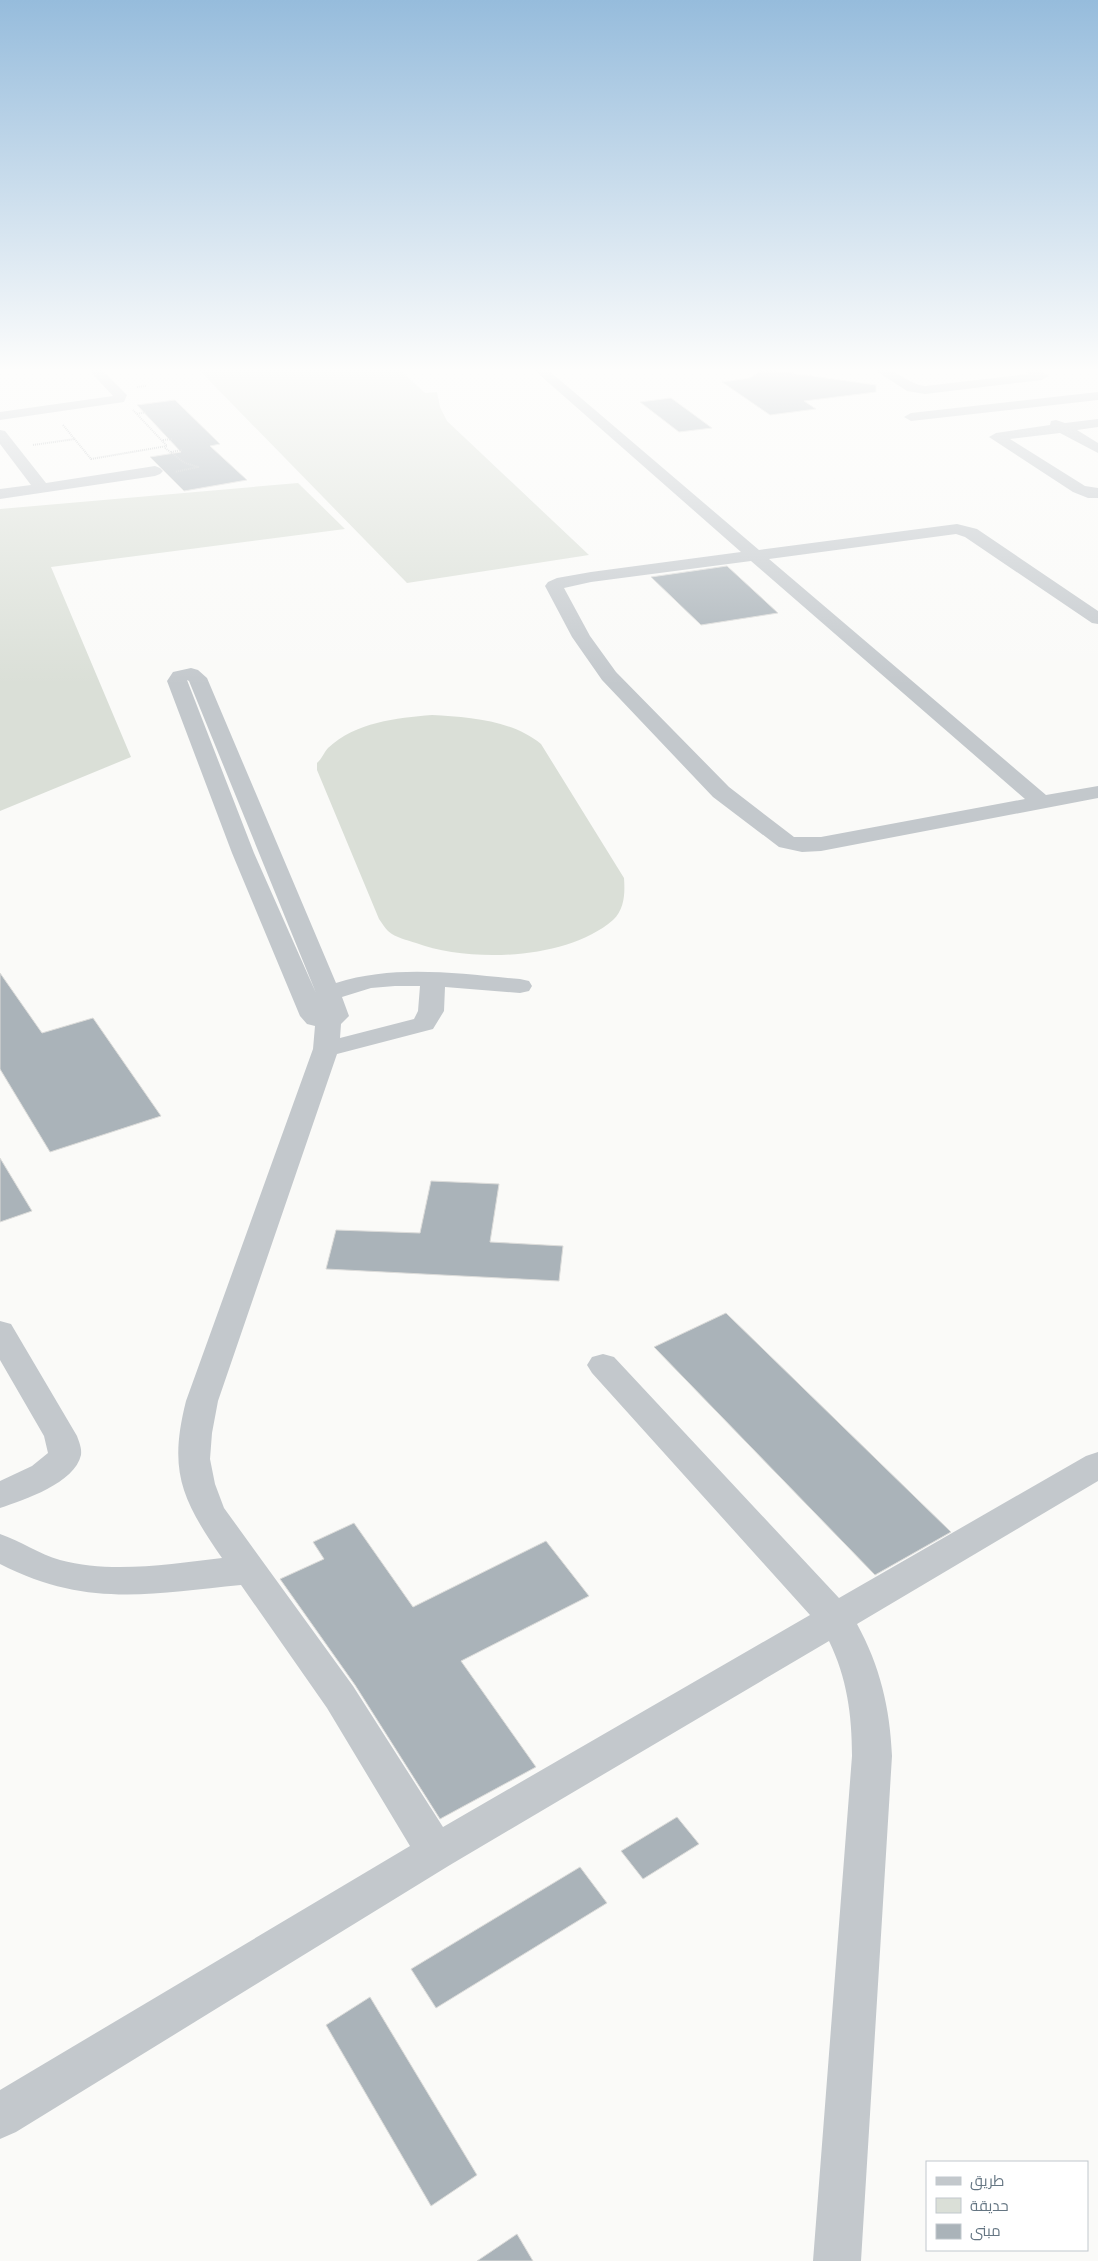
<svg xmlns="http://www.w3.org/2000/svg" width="1098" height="2261" viewBox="0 0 1098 2261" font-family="Overpass,Cairo,sans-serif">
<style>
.green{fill:#dadfd7}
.building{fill:#aab3b9;stroke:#dcdcda}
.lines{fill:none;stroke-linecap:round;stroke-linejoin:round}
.path{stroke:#bbbfc2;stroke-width:2;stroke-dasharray:1 1;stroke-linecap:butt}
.minor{fill:#c3c8cc;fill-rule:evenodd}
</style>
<rect width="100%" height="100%" fill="#fafaf8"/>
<!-- green -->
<g class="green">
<polygon points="198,369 399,369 425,393 437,392 440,407 447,421 589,555 407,583"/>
<polygon points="298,483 345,529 51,567 131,757 0,811 0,509"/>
<path d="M432 715C468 717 512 720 541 744L624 878C625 892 625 909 613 920 567 960 470 963 416 943 407 940 396 938 388 931 385 928 382 923 379 919L317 770V763C322 759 324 752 328 748 356 722 396 718 432 715Z"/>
</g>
<!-- building -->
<g class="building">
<polygon points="763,369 876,385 876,392 804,401 816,409 770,415 722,382 750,378"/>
<polygon points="671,398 712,428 679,432 640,402"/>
<polygon points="175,400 220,444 210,446 247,480 184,491 150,457 181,452 137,405"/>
<polygon points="727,566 778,613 701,625 651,577"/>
<polygon points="0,973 42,1033 93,1018 161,1116 50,1152 0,1069"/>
<polygon points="0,1158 32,1211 0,1222"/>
<polygon points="431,1181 499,1184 490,1242 563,1246 559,1281 326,1269 336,1230 420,1233"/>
<polygon points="726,1313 951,1532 875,1575 654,1347"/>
<polygon points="354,1523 413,1607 546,1541 589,1596 461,1661 536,1767 440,1819 355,1685 280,1579 324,1559 313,1542"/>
<polygon points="677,1817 699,1844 643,1879 621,1851"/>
<polygon points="580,1867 607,1903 436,2008 411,1969"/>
<polygon points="370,1997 477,2175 431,2206 326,2025"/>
<polygon points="517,2234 533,2261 477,2261"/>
</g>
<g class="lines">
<!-- path -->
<g class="path">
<polyline points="59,370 74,369"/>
<polyline points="137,387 146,386"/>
<polyline points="137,414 146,412"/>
<polyline points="63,425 91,459 167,446 133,410"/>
<polyline points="163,440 173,439"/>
<polyline points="33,445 75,439"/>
<polyline points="165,448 185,463 198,467 175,472"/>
<polyline points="171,452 182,450"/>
</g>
<!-- minor -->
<g class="minor">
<polygon points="88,369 101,369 127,395 124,402 0,420 0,412 113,396"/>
<path d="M533 369H547L759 550 957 524 977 529 1098 611V624L1092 623 965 537 956 534 769 559 1046 795 1098 786V798L821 851 802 852 779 847 713 797 602 680 572 637 545 586 548 582 557 578 591 572 741 552ZM751 561 1025 799 821 837H794L729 787 616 672 590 636 564 588 591 582Z"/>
<path d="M873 369C897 366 904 383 925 386L1028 374 1024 369H1039L1049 376 1042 380 925 394 907 391Z"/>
<polygon points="1098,392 1098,400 911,421 904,417 911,413"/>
<polygon points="1098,419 1098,427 1077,430 1098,443 1098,453 1060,433 1010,439 1085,486 1098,488 1098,498 1088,498 1073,492 989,437 996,433 1050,425 1051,421 1056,420 1065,423"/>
<polygon points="0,430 5,431 46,483 155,466 160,468 163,471 160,474 155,476 0,499 0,489 31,485 0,444"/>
<path d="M191 668 198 670 207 678 336 983C397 964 458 974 520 979L529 981 532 986 529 991 520 993 445 987 444 1011 433 1029 337 1054 218 1401 212 1433 210 1459 215 1484 224 1508 353 1686 443 1827 810 1615 592 1373 587 1365 592 1357 603 1354 614 1357 839 1598 1086 1456 1098 1452V1481L857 1624C880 1666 890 1708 892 1756L861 2261H813L852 1756C852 1715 847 1678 829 1641L450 1865 16 2132 0 2139V2090L410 1846 327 1708 241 1585C150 1594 86 1608 0 1564V1534C21 1541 39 1554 60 1560 112 1574 170 1564 222 1558 182 1500 168 1472 186 1401L313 1049 315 1026 307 1024 300 1016 232 853 167 681 173 672ZM187 680 189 681 316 993 254 853ZM395 986H420L418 1011 414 1019 340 1038 341 1024 349 1016 342 997 371 988Z"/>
<path d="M0 1321 11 1324 77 1436C79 1442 82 1448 81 1455 75 1483 24 1500 0 1508V1481L32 1466 48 1453 44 1436 0 1360Z"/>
</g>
</g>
<!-- sky -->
<linearGradient id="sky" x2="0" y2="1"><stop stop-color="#96bcdc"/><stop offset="0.54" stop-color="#fdfdfc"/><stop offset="1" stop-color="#fdfdfc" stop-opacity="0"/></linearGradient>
<rect width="1098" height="685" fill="url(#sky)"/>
<!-- legend -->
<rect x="926" y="2161" width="162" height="90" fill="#ffffff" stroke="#c1c8cd"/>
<rect x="936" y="2177" width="25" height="8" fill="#c3c8cc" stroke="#c1c8cd"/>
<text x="970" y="2186" font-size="15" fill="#657683">طريق</text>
<rect x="936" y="2198" width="25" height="15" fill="#dadfd7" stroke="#c1c8cd"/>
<text x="970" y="2211" font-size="15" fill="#657683">حديقة</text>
<rect x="936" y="2224" width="25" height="15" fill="#aab3b9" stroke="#c1c8cd"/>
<text x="970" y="2236" font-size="15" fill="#657683">مبنى</text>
</svg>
